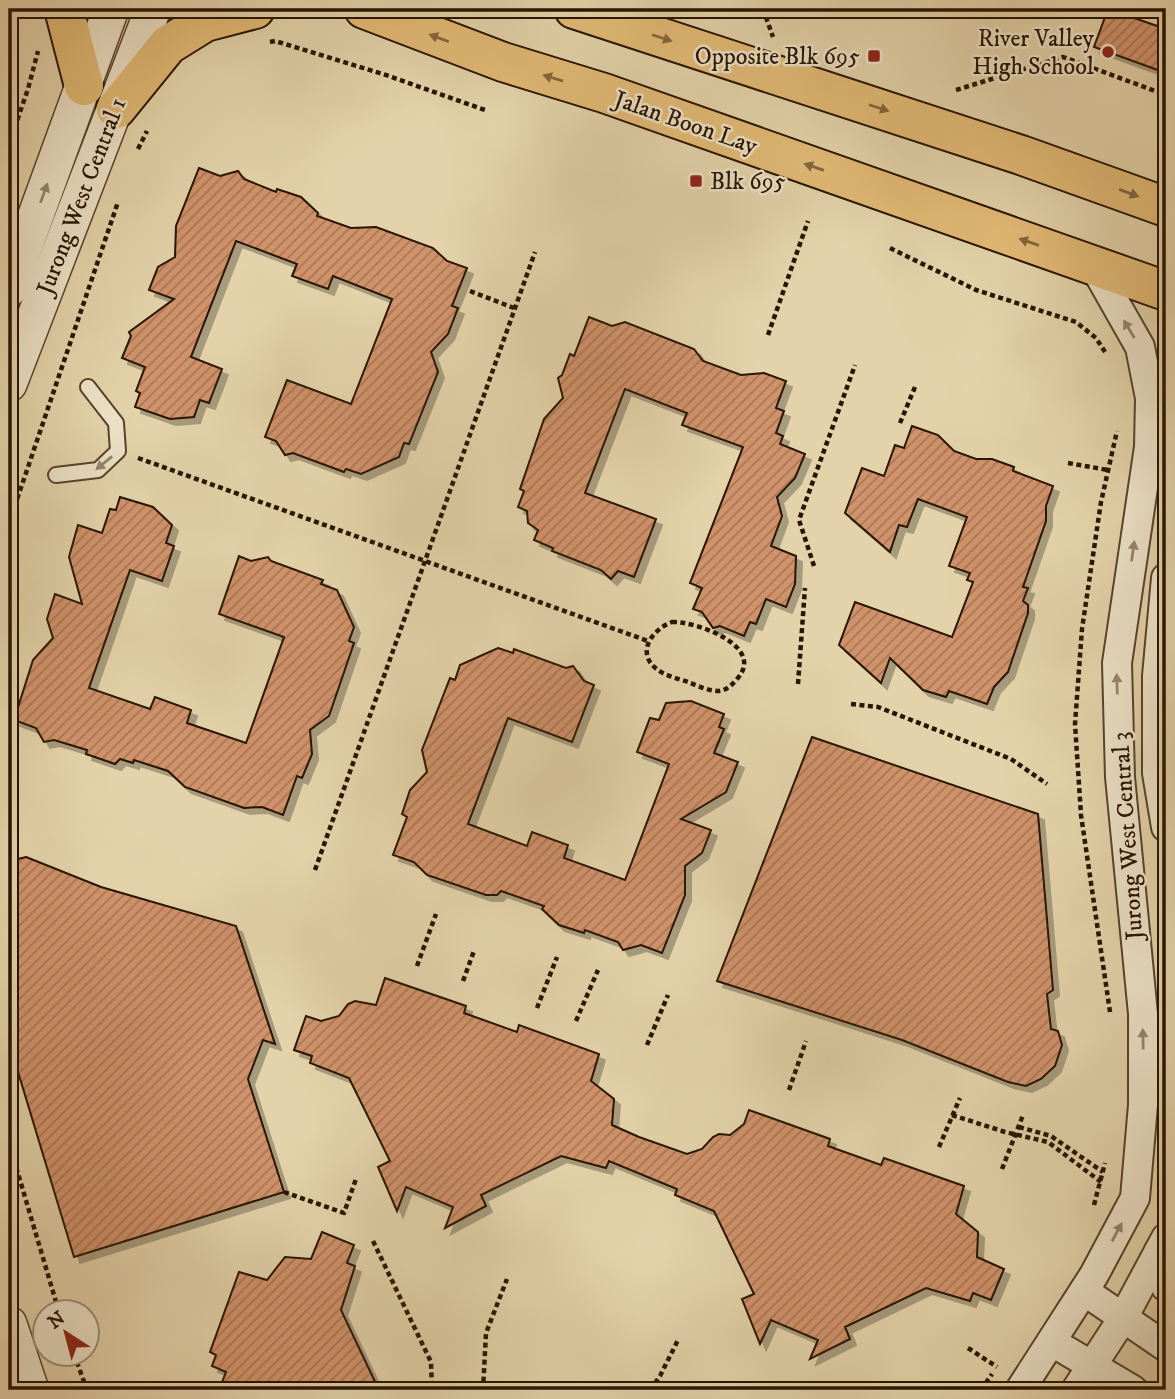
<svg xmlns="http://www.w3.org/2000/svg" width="1175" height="1399" viewBox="0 0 1175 1399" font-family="'IM FELL DW Pica',serif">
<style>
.building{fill:url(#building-hatch);stroke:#271302;stroke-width:2;filter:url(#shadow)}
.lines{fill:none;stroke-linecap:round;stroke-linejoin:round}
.service-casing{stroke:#56432c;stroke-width:18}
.minor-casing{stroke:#56432c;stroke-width:32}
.tertiary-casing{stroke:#56432c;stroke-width:38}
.primary-casing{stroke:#271302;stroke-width:42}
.path{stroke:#271302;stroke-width:4.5;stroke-dasharray:5 3.5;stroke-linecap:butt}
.service{stroke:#ede2c8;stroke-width:14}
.minor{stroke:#ede2c8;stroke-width:28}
.tertiary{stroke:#ede2c8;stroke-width:35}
.primary{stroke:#e2ba75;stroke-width:38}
.oneway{fill:#84663c}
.oneway2{fill:#94856f}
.poi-dot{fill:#8f2418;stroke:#ede2c8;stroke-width:2.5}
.labels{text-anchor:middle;stroke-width:5;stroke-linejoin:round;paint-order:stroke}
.poi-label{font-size:24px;fill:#271302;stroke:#ede2c8;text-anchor:end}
.street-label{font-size:24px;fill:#271302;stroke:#ede2c8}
</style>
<defs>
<pattern id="building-hatch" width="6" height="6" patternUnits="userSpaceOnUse" patternTransform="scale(1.75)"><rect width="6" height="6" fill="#d0926b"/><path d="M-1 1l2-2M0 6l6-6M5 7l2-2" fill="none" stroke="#a97656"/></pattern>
<filter id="shadow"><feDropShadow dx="6" dy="6" stdDeviation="0" flood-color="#0004"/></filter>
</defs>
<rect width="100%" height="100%" fill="#e4d3aa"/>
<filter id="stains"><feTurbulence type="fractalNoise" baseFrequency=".00286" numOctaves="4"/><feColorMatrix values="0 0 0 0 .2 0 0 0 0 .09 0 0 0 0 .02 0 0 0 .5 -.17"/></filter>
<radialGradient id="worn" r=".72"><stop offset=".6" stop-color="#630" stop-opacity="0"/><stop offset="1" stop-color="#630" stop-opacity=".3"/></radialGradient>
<!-- building -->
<g class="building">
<polygon points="1108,9 1166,29 1166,73 1094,47"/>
<polygon points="199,168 220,176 238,171 244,179 276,192 277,189 301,197 318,213 317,216 351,228 376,227 433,248 447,261 467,268 452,306 458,308 448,334 431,352 438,372 409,444 404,443 399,457 361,474 346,469 344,472 293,453 285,455 276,441 265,437 287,380 351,404 392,299 333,276 328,289 292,276 297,264 236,241 191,357 222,369 209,403 200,400 194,417 170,419 135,407 140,393 136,391 145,367 122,358 131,336 129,332 174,299 149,290 158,267 175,257 176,226"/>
<polygon points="589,317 612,326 625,322 694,349 703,361 741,375 764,373 786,381 776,408 784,411 776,433 783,436 780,444 805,454 795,478 777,497 782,516 771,546 796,556 795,584 786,607 766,599 756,624 750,622 744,636 720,626 713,628 702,612 693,609 702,588 690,583 743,447 682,425 687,413 625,389 585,493 656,519 634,577 618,571 611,579 601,570 552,551 553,548 534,540 538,530 528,523 527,511 518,507 524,491 520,489 544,419 563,398 558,378 562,375 570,354 574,356"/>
<polygon points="912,426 938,435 954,451 976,459 992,459 1014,467 1013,471 1053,486 1046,506 1046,521 1023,587 1028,588 1023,601 1028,605 1028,613 1008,672 994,687 987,704 949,691 946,697 923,690 890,658 881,683 839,645 855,602 952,637 973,582 967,580 970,573 949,566 967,517 918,499 907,527 899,525 890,552 845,513 862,468 884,476 895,445 904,448"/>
<polygon points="120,497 153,507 172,525 166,543 174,546 162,581 130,570 89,688 150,709 155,697 191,710 187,723 246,743 284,637 219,614 239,556 251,561 268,557 271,561 323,580 321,584 337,590 354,627 349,641 354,643 329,716 310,730 312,754 302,778 297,776 283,815 262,807 244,808 185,787 168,771 134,760 133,763 120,759 115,764 86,754 87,750 54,740 44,742 36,728 14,720 33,660 53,638 47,619 55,594 82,604 69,557 78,525 102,533 110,509 116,510"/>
<polygon points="498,648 513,653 514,649 566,668 573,666 584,681 594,685 572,742 508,718 468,824 527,846 532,832 568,845 564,858 625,880 669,764 637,752 650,718 659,720 666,703 691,701 724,714 719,727 724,729 714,753 738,762 726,792 681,819 711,830 702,853 685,866 685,895 662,953 641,945 623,950 618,942 585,930 584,933 559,925 542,909 544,906 501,891 497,895 486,895 427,875 414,862 393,855 407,817 402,814 410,790 427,772 422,750 450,678 455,680 460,665"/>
<polygon points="812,737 1038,814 1053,990 1047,994 1051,1029 1058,1031 1062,1045 1055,1066 1041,1079 1026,1086 1008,1082 902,1040 717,981"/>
<polygon points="26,857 101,887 236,926 275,1044 263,1040 248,1079 284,1192 74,1257 9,1042 9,861"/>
<polygon points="385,978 466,1006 464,1013 517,1032 519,1025 599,1054 591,1081 614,1099 612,1125 639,1137 687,1154 702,1149 713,1137 719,1134 730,1135 744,1124 749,1110 830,1139 828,1146 881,1165 884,1158 964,1186 956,1214 978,1232 977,1257 1004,1269 991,1300 973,1293 970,1301 926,1288 845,1327 850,1339 810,1359 818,1340 771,1320 760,1344 742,1299 754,1294 714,1211 675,1195 677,1189 609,1161 606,1168 561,1156 481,1195 486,1206 445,1228 453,1207 406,1187 397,1211 378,1167 390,1161 349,1078 310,1063 312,1056 294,1050 306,1016 321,1021 339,1016 348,1004 355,1001 376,1005"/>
<polygon points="322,1232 354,1245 347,1263 355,1266 341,1310 379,1390 219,1390 226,1372 212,1366 216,1355 210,1352 239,1272 267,1280 285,1257 311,1259"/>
</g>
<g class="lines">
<defs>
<polyline id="service" points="56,475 98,470 118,451 116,423 88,387"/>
<g id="minor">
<polyline points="1166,578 1157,676 1157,773 1166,827"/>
<polyline points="1159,1251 1166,1287"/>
<polyline points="1084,1291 1166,1347"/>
<polyline points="1052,1342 1133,1390"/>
<polyline points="1020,1390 1094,1275 1135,1198 1143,1105 1143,1014 1120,777 1117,663 1149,447 1150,398 1140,347 1093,264"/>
<polyline points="1076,1390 1123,1318 1166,1238"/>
</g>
<g id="tertiary">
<polyline points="9,289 111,9"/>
<polyline points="9,384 153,9"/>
<polyline points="9,1324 31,1390"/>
</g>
<g id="primary">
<polyline points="64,9 84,86"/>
<polyline points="364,9 503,62 604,93 1166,291"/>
<polyline points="574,9 1021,155 1166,207"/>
<polyline points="116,109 168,45 205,22 255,9"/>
</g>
</defs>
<!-- service casing -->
<use href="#service" class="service-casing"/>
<!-- minor casing -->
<use href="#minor" class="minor-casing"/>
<!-- tertiary casing -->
<use href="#tertiary" class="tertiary-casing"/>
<!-- primary casing -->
<use href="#primary" class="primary-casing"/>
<!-- path -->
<g class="path">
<polyline points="763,9 773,37"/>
<polyline points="270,42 275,41 386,75 485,110"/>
<polyline points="956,90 1063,57 1166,95"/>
<polyline points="9,144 28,89 38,51"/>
<polyline points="138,149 147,131"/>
<polyline points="890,248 976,290 1076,322 1096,338 1105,352"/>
<polyline points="470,291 514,308"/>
<polyline points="768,335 808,221"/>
<polyline points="900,423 915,387"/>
<polyline points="138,458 648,641"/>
<polyline points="1068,463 1108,470"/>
<polyline points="9,523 118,202"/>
<polyline points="814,566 799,520 855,365"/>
<path d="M672 622C695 621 767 646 737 679 732 685 727 690 719 691 709 691 698 686 688 682 679 679 666 676 658 670 635 654 651 630 672 622Z"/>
<polyline points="798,684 805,588"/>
<polyline points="851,704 878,707 1011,759 1047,784"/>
<polyline points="315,870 535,252"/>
<polyline points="417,966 436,914"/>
<polyline points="463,981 474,951"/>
<polyline points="537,1008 557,957"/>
<polyline points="1110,1012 1081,815 1075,724 1082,629 1101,502 1117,431"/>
<polyline points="576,1021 598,970"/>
<polyline points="647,1045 668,995"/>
<polyline points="789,1090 806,1041"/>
<polyline points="952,1115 1005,1132 1048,1142 1101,1182"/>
<polyline points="1019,1127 1051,1136 1103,1172"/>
<polyline points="9,1143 59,1312"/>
<polyline points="939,1147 960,1098"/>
<polyline points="1002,1169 1023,1115"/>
<polyline points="284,1192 344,1213 356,1179"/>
<polyline points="1094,1205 1105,1163"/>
<polyline points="373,1241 431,1362 432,1390"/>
<polyline points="968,1348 997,1367"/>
<polyline points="74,1354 87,1390"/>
<polyline points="483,1390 486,1333 507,1279"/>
<polyline points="650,1390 660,1376 678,1340"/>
<polyline points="981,1390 992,1374"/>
</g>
<!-- service -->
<use href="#service" class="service"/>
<!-- minor -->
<use href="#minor" class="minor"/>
<!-- tertiary -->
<use href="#tertiary" class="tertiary"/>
<!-- primary -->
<use href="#primary" class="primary"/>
</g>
<!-- one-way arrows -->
<defs><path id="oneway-solid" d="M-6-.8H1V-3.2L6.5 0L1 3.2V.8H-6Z" transform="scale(1.75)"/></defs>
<g class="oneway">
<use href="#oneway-solid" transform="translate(439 38) rotate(-159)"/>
<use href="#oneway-solid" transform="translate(662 38) rotate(18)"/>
<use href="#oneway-solid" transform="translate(553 78) rotate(-163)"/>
<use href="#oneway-solid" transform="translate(879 108) rotate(18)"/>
<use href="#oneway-solid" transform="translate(814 167) rotate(-161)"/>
<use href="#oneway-solid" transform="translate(1129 193) rotate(20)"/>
<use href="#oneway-solid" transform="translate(1029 242) rotate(-161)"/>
</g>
<g class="oneway2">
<use href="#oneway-solid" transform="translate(44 193) rotate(-70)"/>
<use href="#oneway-solid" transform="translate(1129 329) rotate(-121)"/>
<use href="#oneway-solid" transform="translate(104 463) rotate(141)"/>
<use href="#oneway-solid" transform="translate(1133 551) rotate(-82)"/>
<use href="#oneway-solid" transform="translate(1117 684) rotate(-92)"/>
<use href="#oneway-solid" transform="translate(1143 1039) rotate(-91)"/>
<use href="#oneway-solid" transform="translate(1117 1232) rotate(-62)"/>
</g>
<!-- markers -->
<g class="poi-dot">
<circle cx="1108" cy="52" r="7"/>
<rect x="867" y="49" width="14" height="14" rx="3.5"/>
<rect x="689" y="174" width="14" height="14" rx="3.5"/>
</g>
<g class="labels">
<!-- poi labels -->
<g class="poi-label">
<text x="1094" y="46">River Valley<tspan x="1094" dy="28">High School</tspan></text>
<text x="860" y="64">Opposite Blk 695</text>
<text x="710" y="189" text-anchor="start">Blk 695</text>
</g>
<!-- street labels -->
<g class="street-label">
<text transform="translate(686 122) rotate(19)" y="8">Jalan Boon Lay</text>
<text transform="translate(81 196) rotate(-69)" y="8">Jurong West Central 1</text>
<text transform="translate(1127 836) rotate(-94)" y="8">Jurong West Central 3</text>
</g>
</g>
<!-- margin -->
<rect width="1175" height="1399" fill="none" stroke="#e4d3aa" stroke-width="35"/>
<rect x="10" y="10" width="1154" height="1378" fill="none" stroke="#271302" stroke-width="3.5"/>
<rect x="18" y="18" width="1140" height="1364" fill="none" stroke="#271302" stroke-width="2"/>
<!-- north arrow -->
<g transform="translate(66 1333) rotate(324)"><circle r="33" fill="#ede2c8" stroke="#9e8f79" stroke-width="2"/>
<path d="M0-5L12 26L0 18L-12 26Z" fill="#8f2418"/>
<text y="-10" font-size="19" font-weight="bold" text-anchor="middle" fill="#271302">N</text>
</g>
<rect width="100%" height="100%" filter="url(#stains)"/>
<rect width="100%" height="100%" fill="url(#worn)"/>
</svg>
